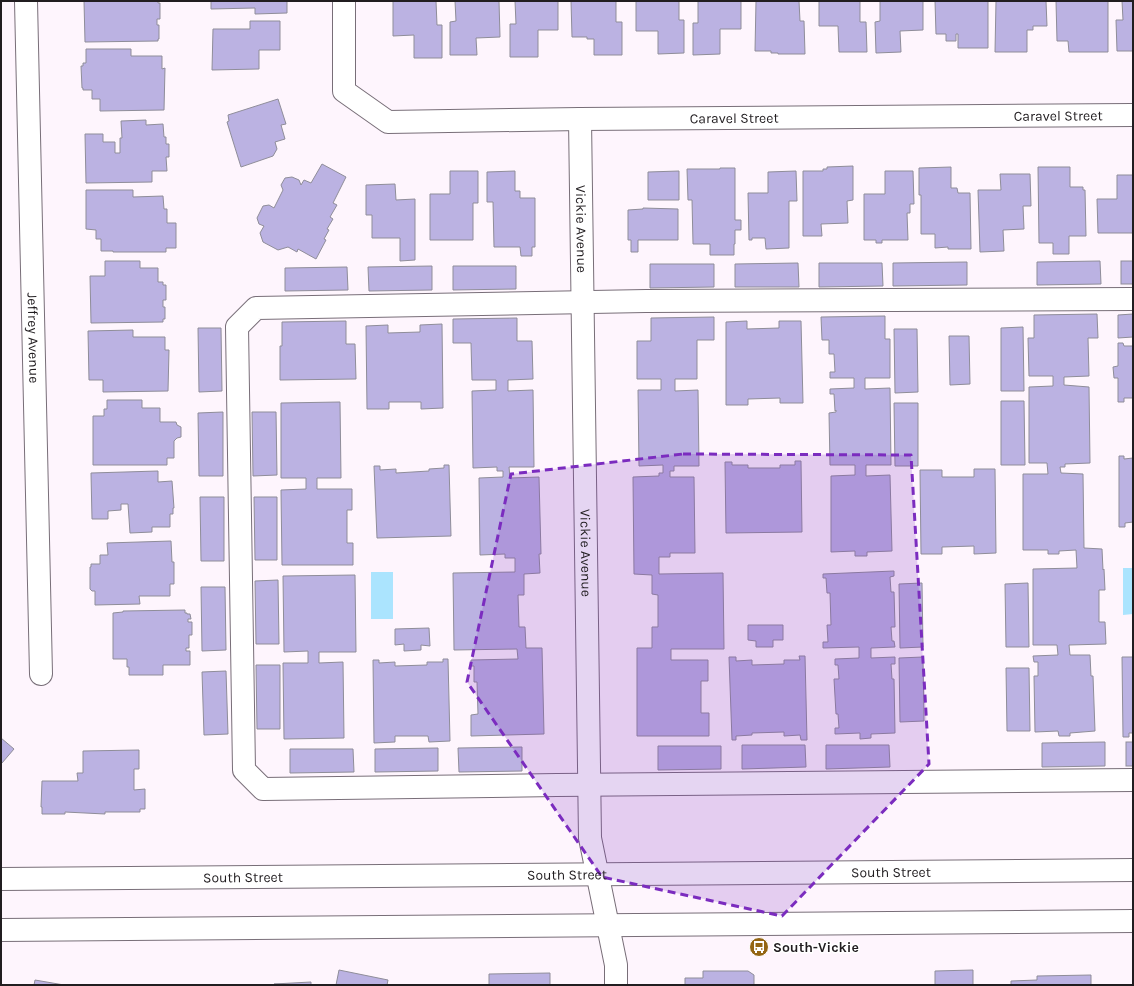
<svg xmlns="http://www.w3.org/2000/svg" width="1134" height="986" viewBox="0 0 1134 986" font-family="Karla,sans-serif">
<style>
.water{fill:#abe4fe}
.building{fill:#bbb2e2;stroke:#8f8d99}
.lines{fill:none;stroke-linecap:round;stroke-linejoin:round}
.minor-casing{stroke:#786e78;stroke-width:24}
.major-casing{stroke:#786e78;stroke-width:24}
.minor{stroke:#fff;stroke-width:22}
.major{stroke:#fff;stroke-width:22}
.marked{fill:#7b2cbf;fill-opacity:0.2;stroke:#7b2cbf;stroke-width:3;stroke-dasharray:8 5;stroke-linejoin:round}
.labels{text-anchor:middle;stroke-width:3;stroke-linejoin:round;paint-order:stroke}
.street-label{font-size:14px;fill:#211d20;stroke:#fff}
.poi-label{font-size:14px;font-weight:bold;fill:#211d20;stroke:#fff;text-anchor:start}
</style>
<rect width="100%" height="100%" fill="#fef5fd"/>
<!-- water -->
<g class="water">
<polygon points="1123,568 1133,568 1133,614 1123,615"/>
<rect x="371" y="572" width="22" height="47"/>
</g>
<!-- building -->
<g class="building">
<polygon points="84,1 158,1 158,3 160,3 160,19 157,19 157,25 159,25 159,39 158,39 158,41 85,42"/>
<polygon points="211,1 287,1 287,13 255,14 255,8 211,9"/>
<polygon points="393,1 436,1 437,25 442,25 442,58 414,58 414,35 393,36"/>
<polygon points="455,1 499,1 500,37 476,38 477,55 450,55 450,22 456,21"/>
<polygon points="515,1 558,1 558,30 538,30 538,57 510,57 510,24 516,24"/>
<polygon points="571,1 616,1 616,22 622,22 622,55 594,55 594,39 587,39 587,37 572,37"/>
<polygon points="636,1 679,1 679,20 684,20 684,53 658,54 658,31 636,31"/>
<polygon points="698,1 741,1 741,29 720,29 720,54 693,55 693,23 698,23"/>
<polygon points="756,1 799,1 800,21 804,21 805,54 778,54 778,53 771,53 771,51 755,51"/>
<polygon points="819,1 860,1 860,22 866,22 867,52 839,52 838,26 819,26"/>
<polygon points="880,1 923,1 923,30 900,31 901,52 876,53 875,22 880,21"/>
<polygon points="935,1 988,1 988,48 958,48 958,34 956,34 956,41 946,41 946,34 936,34"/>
<polygon points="996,1 1046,1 1047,26 1033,26 1033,30 1027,30 1027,52 995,52"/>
<polygon points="1056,1 1108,1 1108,52 1069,52 1068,41 1057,41"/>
<polygon points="1122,1 1133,1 1133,51 1117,51 1116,20 1123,20"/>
<polygon points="250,21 280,21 280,50 259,50 259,69 212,70 213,29 250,29"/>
<polygon points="86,49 131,49 131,56 162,56 162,69 165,68 164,110 100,111 100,99 92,99 92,90 83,90 83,88 82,88 81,66 83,66 83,63 86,63"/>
<polygon points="278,99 286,124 281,125 285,139 275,142 277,149 273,156 241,167 227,122 229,121 228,115"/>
<polygon points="146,120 146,125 163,124 164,137 166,137 166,144 169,144 169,157 166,157 167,171 152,171 152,182 86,183 85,134 103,134 103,142 115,142 115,153 120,153 120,138 122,138 121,121"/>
<polygon points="322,164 346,177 333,203 337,205 330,217 333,219 327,229 329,230 324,239 326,240 316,259 298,249 297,252 288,247 278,250 263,242 260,233 264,226 259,224 257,218 263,206 269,205 274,208 283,190 281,185 285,178 292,177 299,180 301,185 304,180 311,183"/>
<polygon points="853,166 853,200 847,201 848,223 821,224 822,236 803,236 803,171 823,171 823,169 827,169 827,167"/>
<polygon points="951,167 951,188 957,188 958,193 970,193 971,249 948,249 948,247 935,248 935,234 921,234 921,195 919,195 919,168"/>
<polygon points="1038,167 1070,167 1070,187 1083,187 1083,190 1085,190 1086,236 1069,236 1069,254 1053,254 1053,243 1039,243"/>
<polygon points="720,168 735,168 735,220 741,220 741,230 735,230 735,244 734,244 734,255 710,255 710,244 693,244 692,200 688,200 687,169 720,169"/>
<polygon points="450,171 478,171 478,203 473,203 473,240 430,240 430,194 450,194"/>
<polygon points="515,171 515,191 520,191 520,198 535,198 535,247 532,247 532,256 521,256 520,247 494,247 493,202 487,202 487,172"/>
<polygon points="679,171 679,200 648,200 648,172"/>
<polygon points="796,171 797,201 789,201 789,248 766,249 765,238 752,238 752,240 749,240 748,193 768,193 768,172"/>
<polygon points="885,171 913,171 914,204 910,204 910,213 907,213 908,240 882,240 882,243 876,243 876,240 864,240 864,194 885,194"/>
<polygon points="1000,174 1030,174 1031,206 1023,206 1024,229 1003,230 1004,251 980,252 978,190 1001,190"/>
<polygon points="1117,175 1133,175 1133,233 1098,233 1097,199 1117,199"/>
<polygon points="395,184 396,200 415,199 415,260 400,261 400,238 372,238 372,215 366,215 366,185"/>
<polygon points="86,190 133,190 133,197 163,196 164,209 167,209 167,223 176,223 176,248 166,248 166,252 113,252 113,251 101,251 101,239 96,239 96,230 86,229"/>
<polygon points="643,208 678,209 678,240 638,240 638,252 631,252 631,240 628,240 628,210 643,209"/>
<polygon points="105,261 140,261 140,268 158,268 158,282 163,282 163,285 166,285 166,300 163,300 163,307 165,307 165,319 163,319 163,322 91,323 90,276 105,276"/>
<polygon points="1100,261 1101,284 1037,285 1037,262"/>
<rect x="1121" y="261" width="12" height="23"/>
<polygon points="967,262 967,285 893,286 893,263"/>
<polygon points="798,263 799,287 735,287 735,264"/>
<polygon points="819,263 882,263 883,286 819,287"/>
<polygon points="650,264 714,264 714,287 650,288"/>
<polygon points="432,266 432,290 369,291 368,267"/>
<polygon points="453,266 516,266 516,289 453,290"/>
<polygon points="347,267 348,290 285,291 285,268"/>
<polygon points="1097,314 1098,338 1088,338 1089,376 1064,377 1064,385 1089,387 1090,463 1065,464 1065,467 1060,467 1061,473 1083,474 1084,548 1102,549 1103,570 1104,569 1105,590 1099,590 1099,622 1105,622 1106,644 1069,645 1070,655 1090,655 1091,676 1093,676 1095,731 1070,733 1070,736 1059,736 1058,731 1035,732 1034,676 1038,676 1038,662 1034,662 1033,656 1058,655 1057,645 1033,645 1033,569 1077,568 1076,550 1059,551 1059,554 1048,554 1048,550 1023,550 1023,474 1048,474 1047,463 1029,463 1029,387 1053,386 1053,376 1029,376 1028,338 1034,338 1034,315"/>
<polygon points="1133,314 1133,337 1118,338 1118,315"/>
<polygon points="885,316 885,339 890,339 890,378 865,378 865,389 890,388 891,465 866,465 866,476 890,475 892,551 867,552 867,556 855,556 855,551 831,552 831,476 855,475 855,465 830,465 829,413 836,412 836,410 835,411 834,394 830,394 830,389 854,388 854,378 830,378 830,372 835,372 834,354 829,354 829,340 822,340 821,317"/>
<polygon points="714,317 714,340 697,340 697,379 675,379 675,391 698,390 699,466 674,466 674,471 670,471 670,477 694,477 695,553 670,553 670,557 659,557 659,574 723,573 724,649 671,649 671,660 708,660 708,681 701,681 701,713 709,713 709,736 637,736 637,648 652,648 652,627 658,627 658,595 652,594 652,575 634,574 633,477 659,476 659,473 663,473 663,465 639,466 638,390 661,390 661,379 637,379 637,341 651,341 651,318"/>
<polygon points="517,318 517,341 532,341 533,379 508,380 508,391 533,390 534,467 509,467 510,478 539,477 541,554 539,554 540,573 524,574 524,595 518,595 519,627 525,627 526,648 542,648 544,734 471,736 471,715 478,714 477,682 474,682 474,666 471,666 471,660 518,659 517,649 454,650 453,573 515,572 515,558 505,558 505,554 480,555 479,478 503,477 503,471 497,471 497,467 473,468 472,391 496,390 496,380 472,380 471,343 453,343 453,319"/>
<polygon points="346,321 346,344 355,344 356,379 280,380 280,346 282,346 282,322"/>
<polygon points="747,321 747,329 779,328 779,321 801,321 803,403 780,403 780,398 748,399 748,405 726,405 726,322"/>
<polygon points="442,324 443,408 421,409 421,402 389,402 389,409 367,409 366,326 388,325 388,333 420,332 420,325"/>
<polygon points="1023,327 1024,391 1001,391 1001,328"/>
<polygon points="198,328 221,328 222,391 199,392"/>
<polygon points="894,329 917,329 918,392 895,393"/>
<polygon points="133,330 133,337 165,337 165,350 169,350 168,391 103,392 103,380 89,380 88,331"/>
<polygon points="949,336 969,336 970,384 950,385"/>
<polygon points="1118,343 1123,343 1124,346 1133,346 1133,398 1124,398 1124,402 1118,402 1118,378 1114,378 1113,367 1118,366"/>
<polygon points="107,400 142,400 142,408 160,408 160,422 176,422 177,425 181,427 181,437 177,438 174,441 174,458 167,458 167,465 93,465 93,416 104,416 104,409 107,409"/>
<polygon points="1001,401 1024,401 1025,465 1001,465"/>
<polygon points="340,402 341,478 317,478 317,489 352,489 352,510 347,510 347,543 353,543 353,565 282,565 281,490 306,489 306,478 281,478 281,403"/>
<polygon points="894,403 918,403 918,466 895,466"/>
<polygon points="223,412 223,476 199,476 198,413"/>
<polygon points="252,412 276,412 277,475 253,476"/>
<polygon points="1119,456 1124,456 1124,459 1133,458 1133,522 1125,523 1125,527 1119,527"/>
<polygon points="795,461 801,461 802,532 726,533 725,462 732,462 732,465 748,465 748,468 780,468 780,465 795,465"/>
<polygon points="444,465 449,465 451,536 377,538 374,466 380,466 380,470 396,469 396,473 429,471 429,469 444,468"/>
<polygon points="974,469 995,469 996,553 974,554 974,546 942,547 942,554 921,554 920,470 942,470 942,477 974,477"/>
<polygon points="158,471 158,482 172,481 174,508 173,508 173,514 170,514 170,527 152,527 152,532 130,533 128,504 121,504 121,510 108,511 108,519 92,519 91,473"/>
<polygon points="200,497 224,497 224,561 201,561"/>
<polygon points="254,497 277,497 277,560 255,560"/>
<polygon points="171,541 172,562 174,562 174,584 170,584 170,596 139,596 140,604 95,605 95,591 92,591 90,589 90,567 91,567 91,564 100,564 100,555 108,555 107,543"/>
<polygon points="894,571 894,576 890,577 891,592 894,592 895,627 891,627 892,641 894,641 895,647 871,648 871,658 895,657 895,664 891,664 892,679 894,679 895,733 871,734 871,738 860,739 860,733 835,734 835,728 839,728 838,714 836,714 834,679 839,679 838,665 835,665 835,659 859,658 859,647 823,648 823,642 828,642 827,625 831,625 830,593 827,593 826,578 823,578 823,574"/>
<polygon points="355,575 356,652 319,652 319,663 343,662 344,738 284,739 283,663 308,663 308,651 284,652 283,576"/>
<polygon points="278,580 279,644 256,644 255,581"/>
<polygon points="922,583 923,647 900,648 899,584"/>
<polygon points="1028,583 1029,647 1006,647 1005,584"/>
<polygon points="201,587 225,587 226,650 202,651"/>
<polygon points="185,610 185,613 187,613 187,614 190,614 191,619 188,619 188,622 192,622 192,635 189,635 189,648 186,648 186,651 190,651 190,665 163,665 163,675 129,675 129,667 127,667 127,659 113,659 113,613 123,612 123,611"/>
<polygon points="748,625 783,625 783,640 773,640 773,647 756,647 756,641 748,640"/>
<polygon points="429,628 430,646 421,645 421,650 404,651 404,644 395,645 395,629"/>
<polygon points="799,656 805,656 807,740 801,740 800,735 784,736 784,732 752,733 752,735 736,736 736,740 732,740 729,657 736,657 736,661 752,660 752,665 784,664 784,660 800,660"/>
<polygon points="923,657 924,721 900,722 899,658"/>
<polygon points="1122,657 1133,657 1133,733 1129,733 1129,737 1123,737"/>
<polygon points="443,659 448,659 450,741 429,742 428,736 395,736 395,742 374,743 373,660 379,660 379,663 395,662 395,666 427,665 427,662 443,662"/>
<polygon points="256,665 280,665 280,729 257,729"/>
<polygon points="1006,668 1029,668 1030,731 1007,731"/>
<polygon points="226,671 228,734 204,735 202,672"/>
<polygon points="1,738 14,749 2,763 1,762"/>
<polygon points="1105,742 1105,766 1042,767 1042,743"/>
<rect x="1126" y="742" width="7" height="24"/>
<polygon points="742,745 805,745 806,767 742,769"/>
<polygon points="826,745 889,745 890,767 826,769"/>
<polygon points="658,746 721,746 721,769 658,770"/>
<polygon points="522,747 522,771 459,772 458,748"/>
<polygon points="438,748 438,771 375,772 375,749"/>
<polygon points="290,749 353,749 354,772 290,773"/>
<polygon points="139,750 139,769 134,769 134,790 145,789 145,809 140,809 140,812 105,812 105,814 65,812 65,814 42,814 42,807 41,807 42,781 78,781 77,773 83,773 83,751"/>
<polygon points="339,970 388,980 387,985 336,985"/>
<polygon points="973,970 973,985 935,985 935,971"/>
<polygon points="703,971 748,971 754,975 754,985 685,985 685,978 703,978"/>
<polygon points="550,973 550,985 489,985 489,974"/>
<polygon points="1091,975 1091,985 1011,985 1011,981 1037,980 1037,976"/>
<polygon points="35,980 64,985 34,985"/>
<polygon points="311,982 311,985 274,984"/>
</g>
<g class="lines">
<defs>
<g id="minor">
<path id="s1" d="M26 1 41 674"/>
<path id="s2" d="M344 1V91L388 122 580 119 1133 115"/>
<path id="s3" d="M580 119 590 838 616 965V985"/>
<polyline points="1133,299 646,301 256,308 237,327 244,770 263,789 557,785 1133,780"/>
</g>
<g id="major">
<path id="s4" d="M1 879 1133 870"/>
<polyline points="1,930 1133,921"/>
</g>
</defs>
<!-- minor casing -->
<use href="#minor" class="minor-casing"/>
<!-- major casing -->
<use href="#major" class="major-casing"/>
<!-- minor -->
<use href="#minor" class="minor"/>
<!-- major -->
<use href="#major" class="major"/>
</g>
<!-- marked area -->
<path class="marked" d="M683 454 911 455 929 764 782 916 602 877 467 682 511 474Z"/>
<!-- icons -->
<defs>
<symbol id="bus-disc" viewBox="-11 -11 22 22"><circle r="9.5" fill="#946513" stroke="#fff"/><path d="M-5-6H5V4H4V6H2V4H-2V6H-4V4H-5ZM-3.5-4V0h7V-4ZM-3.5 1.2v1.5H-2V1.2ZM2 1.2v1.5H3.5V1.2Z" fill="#fff"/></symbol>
</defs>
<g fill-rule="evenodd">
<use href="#bus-disc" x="748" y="936" width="22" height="22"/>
</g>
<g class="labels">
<!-- street labels -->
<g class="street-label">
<text dy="5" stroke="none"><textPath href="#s2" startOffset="814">Caravel Street</textPath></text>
<text dy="5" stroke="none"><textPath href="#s2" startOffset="490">Caravel Street</textPath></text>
<text dy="5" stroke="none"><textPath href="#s3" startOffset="110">Vickie Avenue</textPath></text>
<text dy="5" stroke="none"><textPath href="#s1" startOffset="337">Jeffrey Avenue</textPath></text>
<text dy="5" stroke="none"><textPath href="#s3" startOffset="434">Vickie Avenue</textPath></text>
<text dy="5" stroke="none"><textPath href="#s4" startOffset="890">South Street</textPath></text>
<text dy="5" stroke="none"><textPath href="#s4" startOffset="566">South Street</textPath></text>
<text dy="5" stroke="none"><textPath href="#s4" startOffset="242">South Street</textPath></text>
</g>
<!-- poi labels -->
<g class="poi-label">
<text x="773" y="952">South-Vickie</text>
</g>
</g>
<!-- border -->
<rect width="1134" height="986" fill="none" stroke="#211d20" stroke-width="4"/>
</svg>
